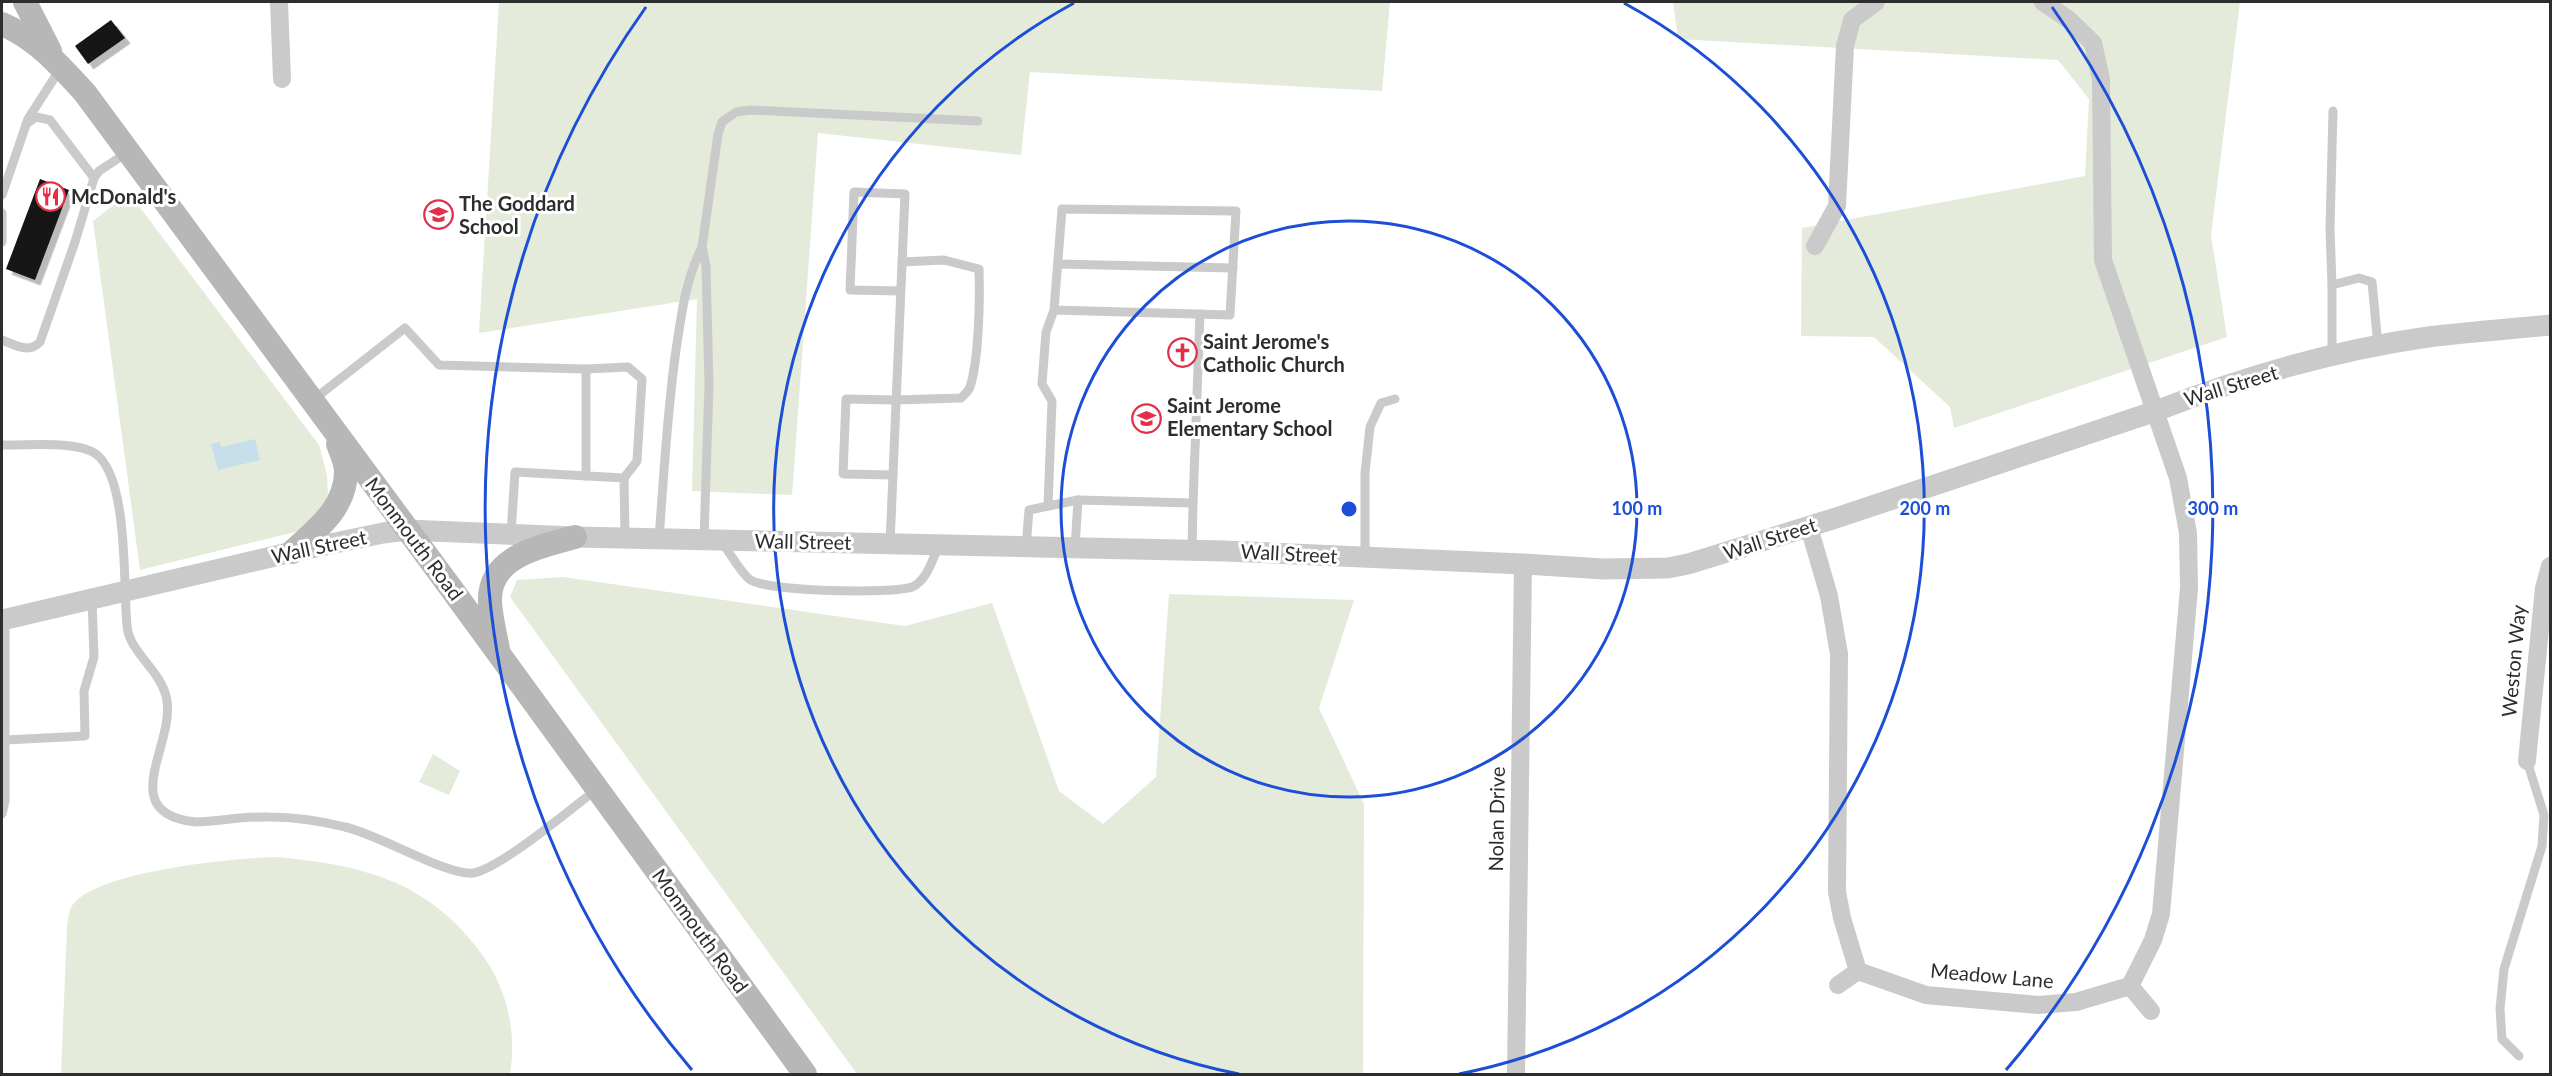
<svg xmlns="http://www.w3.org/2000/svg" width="2552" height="1076" viewBox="0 0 2552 1076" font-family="Lato,sans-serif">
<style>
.green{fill:#e4ebda}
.water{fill:#c6dfeb}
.building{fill:#141414;filter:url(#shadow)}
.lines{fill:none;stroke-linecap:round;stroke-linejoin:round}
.service{stroke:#cacaca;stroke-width:9}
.minor{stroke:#cacaca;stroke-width:18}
.tertiary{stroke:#cacaca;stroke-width:21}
.secondary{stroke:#b7b7b7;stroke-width:24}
.ring{fill:none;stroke:#1d4ed8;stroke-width:3}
.labels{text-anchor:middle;stroke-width:6;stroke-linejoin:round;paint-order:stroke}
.poi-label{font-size:20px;font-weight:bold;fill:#2d2d2d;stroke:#fff;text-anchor:start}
.street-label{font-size:20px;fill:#2d2d2d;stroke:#fff}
.centre{fill:#1d4ed8;stroke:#fff;stroke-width:3}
.ring-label{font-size:18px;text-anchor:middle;font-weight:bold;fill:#1d4ed8;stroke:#fff;stroke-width:6;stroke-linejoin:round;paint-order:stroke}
</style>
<defs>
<filter id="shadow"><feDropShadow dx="5.5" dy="5.5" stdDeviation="0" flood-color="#0004"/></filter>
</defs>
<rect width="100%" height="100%" fill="#fff"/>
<!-- green -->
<g class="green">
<polygon points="499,2 1390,2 1382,91 1030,72 1021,155 818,133 792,495 692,491 697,299 479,333"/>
<polygon points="1673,2 2240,2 2211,235 2227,337 1954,428 1950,407 1874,337 1801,336 1802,228 2085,176 2089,99 2058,60 1678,39"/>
<polygon points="129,193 319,445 327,475 328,496 320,511 299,531 140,570 93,221"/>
<polygon points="563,577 905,626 992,603 1059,791 1103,824 1156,777 1169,594 1354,600 1319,708 1364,804 1363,1074 857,1074 510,597 517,580"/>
<polygon points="433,754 460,771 449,795 419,782"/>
<path d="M276 857C362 865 427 880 481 953 507 988 517 1031 510 1074H61L67 928C68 919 68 909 75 902 104 871 232 858 276 857Z"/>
</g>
<!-- water -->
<polygon class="water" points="255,439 260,460 218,470 211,444 220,442 221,447"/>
<!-- building -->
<g class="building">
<polygon points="111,20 125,38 88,64 75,46"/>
<polygon points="40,179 69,190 35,280 6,269"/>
</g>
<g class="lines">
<!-- service -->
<g class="service">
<polyline points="26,124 36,117 50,120 94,178"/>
<polyline points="2,195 28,119 60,69"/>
<polyline points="2,213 2,242"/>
<polyline points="702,247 718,134 722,122 736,112 750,110 978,121"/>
<polyline points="1058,264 1233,268"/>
<polyline points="2332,285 2330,228 2333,111"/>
<path d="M2 340C15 345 29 354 40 342L75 242 94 178 99 171 128 152"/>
<polyline points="2332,357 2332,285 2359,278 2372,282 2378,346"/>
<polyline points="586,369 628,367 642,379 637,461 624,478"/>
<polyline points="313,400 405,328 439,365 586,369 586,476"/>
<path d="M2 445C26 446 76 440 96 454 129 479 123 586 127 626 129 653 163 671 167 701 174 746 115 814 196 822 221 821 245 816 269 817 295 817 321 821 345 827 378 834 447 876 473 873 500 869 572 808 597 789"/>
<path d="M893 475 843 474 846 399 896 400 961 398C964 395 968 392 970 387 979 360 980 298 979 269L944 260 902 262"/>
<polyline points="1193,503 1200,314"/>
<polyline points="1048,506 1052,401 1042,384 1046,332 1054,310 1062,209 1236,211 1230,315 1054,310"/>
<polyline points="511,534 515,472 624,478 625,538"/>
<path d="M659 538C664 475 667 412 676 350 682 311 685 282 702 247L706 266 709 385 704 539"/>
<path d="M722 542C730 553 739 570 749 579 765 592 893 594 912 587 927 581 933 558 939 545"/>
<polyline points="890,544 905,194 854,192 850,290 901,291"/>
<polyline points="1026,547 1029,510 1078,500"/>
<polyline points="1075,548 1078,500 1193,503 1192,550"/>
<polyline points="1365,557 1365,473 1370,427 1381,403 1395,399"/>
<polyline points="5,740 85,736 84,691 94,657 92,599"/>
<polyline points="2,814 5,801 5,620"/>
<polyline points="2519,1056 2502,1039 2500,1009 2504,969 2542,846 2544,815 2527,761"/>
</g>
<!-- minor -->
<g class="minor">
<polyline points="279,2 282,79"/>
<polyline points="1815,246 1837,206 1845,46 1852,20 1876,2"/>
<polyline points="1809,527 1829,596 1839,654 1837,892 1842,918 1858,971 1926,995 2038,1005 2076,1002 2130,986 2153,940 2161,914 2189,588 2188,533 2178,478 2103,260 2101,79 2093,43 2068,19 2043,2"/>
<polyline points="2527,761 2544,588 2550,566"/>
<polyline points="1838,985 1858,971"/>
<polyline points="2130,986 2151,1011"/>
<polyline points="1516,1074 1523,564"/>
</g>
<!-- tertiary -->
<path class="tertiary" d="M2 620 292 552 383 533 407 530 575 537 1225 551 1523 564 1604 569 1668 568 1688 564 1836 518 2156 411C2243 377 2336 350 2428 337 2469 332 2510 329 2550 325"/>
<!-- secondary -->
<g class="secondary">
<polyline points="25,2 50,51"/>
<path d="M2 24C36 38 60 66 85 93L453 591 805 1074"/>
<path d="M292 552C317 529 346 508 346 471 346 463 341 452 338 444"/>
<path d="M498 649C495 634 491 618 490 602 488 556 540 547 575 537"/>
</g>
</g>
<!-- distance rings -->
<g class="ring">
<circle cx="1349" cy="509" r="288"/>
<path d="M1239 1074A576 576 0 0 1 1074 3M1624 3A576 576 0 0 1 1459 1074"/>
<path d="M692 1070A864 864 0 0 1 646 7M2052 7A864 864 0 0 1 2006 1070"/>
</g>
<!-- icons -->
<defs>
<symbol id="restaurant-ring" viewBox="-11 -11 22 22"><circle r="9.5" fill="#fff" stroke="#e52e49" stroke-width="1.5"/><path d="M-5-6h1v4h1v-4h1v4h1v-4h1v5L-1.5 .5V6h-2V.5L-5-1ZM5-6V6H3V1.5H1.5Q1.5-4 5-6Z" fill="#e52e49"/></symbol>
<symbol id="school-ring" viewBox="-11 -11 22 22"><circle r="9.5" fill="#fff" stroke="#e52e49" stroke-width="1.5"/><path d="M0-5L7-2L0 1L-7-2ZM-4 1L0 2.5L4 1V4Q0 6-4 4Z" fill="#e52e49"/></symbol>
<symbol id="church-ring" viewBox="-11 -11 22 22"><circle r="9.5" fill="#fff" stroke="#e52e49" stroke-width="1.5"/><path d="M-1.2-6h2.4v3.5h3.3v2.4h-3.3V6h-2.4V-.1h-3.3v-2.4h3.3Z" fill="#e52e49"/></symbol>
</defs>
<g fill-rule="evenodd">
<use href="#restaurant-ring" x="34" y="180" width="33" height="33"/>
<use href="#school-ring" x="422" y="198" width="33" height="33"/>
<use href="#church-ring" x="1166" y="336" width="33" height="33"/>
<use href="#school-ring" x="1130" y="402" width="33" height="33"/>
</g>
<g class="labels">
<!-- poi labels -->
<g class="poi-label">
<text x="71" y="204">McDonald's</text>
<text x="459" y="211">The Goddard<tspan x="459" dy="23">School</tspan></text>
<text x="1203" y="349">Saint Jerome's<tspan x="1203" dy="23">Catholic Church</tspan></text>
<text x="1167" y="413">Saint Jerome<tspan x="1167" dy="23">Elementary School</tspan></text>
</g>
<!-- street labels -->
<g class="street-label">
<text transform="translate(2231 386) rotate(-17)" y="7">Wall Street</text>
<text transform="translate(414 539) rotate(53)" y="7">Monmouth Road</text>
<text transform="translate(1770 539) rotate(-18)" y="7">Wall Street</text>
<text transform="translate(803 542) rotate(1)" y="7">Wall Street</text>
<text transform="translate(319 547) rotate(-12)" y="7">Wall Street</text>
<text transform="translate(1289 554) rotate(3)" y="7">Wall Street</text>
<text transform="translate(2514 661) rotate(-85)" y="7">Weston Way</text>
<text transform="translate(1497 819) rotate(-89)" y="7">Nolan Drive</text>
<text transform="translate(700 931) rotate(54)" y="7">Monmouth Road</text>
<text transform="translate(1992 976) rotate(5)" y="7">Meadow Lane</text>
</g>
</g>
<circle cx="1349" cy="509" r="9" class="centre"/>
<g class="ring-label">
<text x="1637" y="515">100 m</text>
<text x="1925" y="515">200 m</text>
<text x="2213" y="515">300 m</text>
</g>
<!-- border -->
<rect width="2552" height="1076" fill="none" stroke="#2d2d2d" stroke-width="6"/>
</svg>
